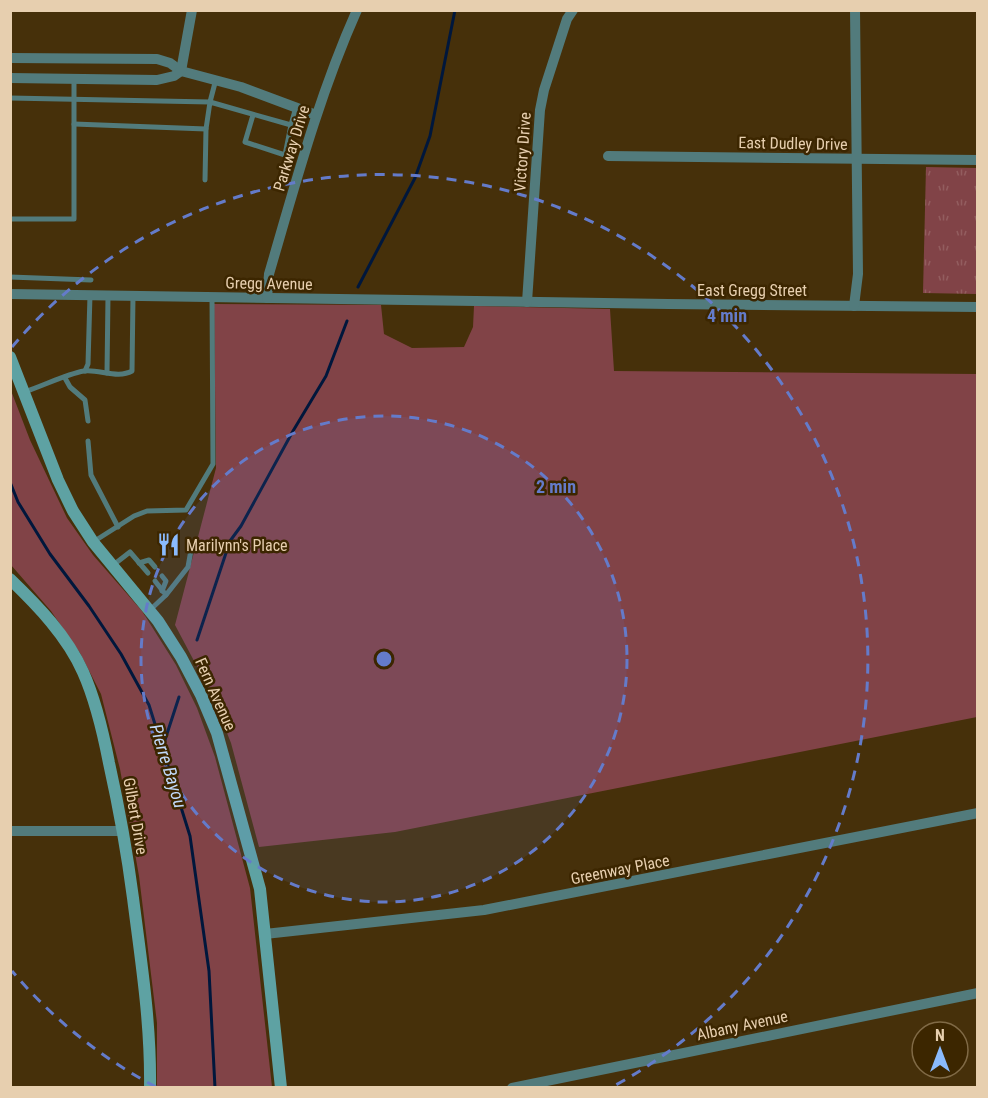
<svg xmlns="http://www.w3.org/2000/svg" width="988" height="1098" viewBox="0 0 988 1098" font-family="'Roboto Condensed',sans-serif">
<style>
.grass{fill:#814347}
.park{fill:url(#park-tufts)}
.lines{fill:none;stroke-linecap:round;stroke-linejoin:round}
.stream{stroke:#00173c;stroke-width:3}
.lane{stroke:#527b7c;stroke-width:5}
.street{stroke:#527b7c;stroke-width:10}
.secondary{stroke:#5ea2a3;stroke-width:12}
.ring{fill:none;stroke:#647bca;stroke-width:3;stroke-dasharray:10 8}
.labels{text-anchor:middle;stroke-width:5;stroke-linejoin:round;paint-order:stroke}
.street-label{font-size:16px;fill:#e7cfaf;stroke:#3c2600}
.poi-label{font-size:16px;fill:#e7cfaf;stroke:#3c2600;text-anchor:start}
.water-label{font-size:18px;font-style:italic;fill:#c1d9f9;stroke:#3c2600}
.centre{fill:#647bca;stroke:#3c2600;stroke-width:3}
.ring-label{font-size:18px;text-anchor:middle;font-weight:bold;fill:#647bca;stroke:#3c2600;stroke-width:5;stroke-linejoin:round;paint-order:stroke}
</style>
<defs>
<pattern id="park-tufts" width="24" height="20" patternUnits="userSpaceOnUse" patternTransform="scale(1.5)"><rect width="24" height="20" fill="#814347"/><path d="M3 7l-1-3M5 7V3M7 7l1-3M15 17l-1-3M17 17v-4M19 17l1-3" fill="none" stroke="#935d5f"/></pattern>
</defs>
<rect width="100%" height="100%" fill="#46300a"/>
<!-- grass -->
<g class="grass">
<polygon points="214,304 381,305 384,334 412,348 464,347 473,327 474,306 610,309 614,371 977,374 977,717 395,832 259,847 231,743 211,693 175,625 216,468"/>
<polygon points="10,388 30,440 67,518 93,555 142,611 176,665 197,708 215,757 250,888 272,1087 157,1087 157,1023 139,876 120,769 101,694 80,653 51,611 11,565"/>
</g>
<!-- park -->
<polygon class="park" points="926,167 977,168 977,294 923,293"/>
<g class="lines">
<!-- stream -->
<g class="stream">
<polyline points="358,287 415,178 430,136 455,10"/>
<polyline points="10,482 18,502 50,554 89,606 121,654 149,705 190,836 209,971 215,1088"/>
<polyline points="197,640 230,541 241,526 293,431 326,376 347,321"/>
<polyline points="163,746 179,697"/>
</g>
<!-- lane -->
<g class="lane">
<polyline points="10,98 210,102 216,79"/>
<polyline points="253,115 245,142 285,155 291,125"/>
<polyline points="74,124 206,129"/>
<polyline points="205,180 206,129 210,102 291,125 296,107"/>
<polyline points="10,219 74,219 74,79"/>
<polyline points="10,277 91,280"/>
<polyline points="85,371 88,364 90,295"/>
<polyline points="107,373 108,296"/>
<polyline points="65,378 70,387 85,400 88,421"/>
<path d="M24 392C43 386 66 374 84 371 99 369 118 379 132 371L133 296"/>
<polyline points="88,441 91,475 118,527"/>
<polyline points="93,542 134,516 147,511 186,510 213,464 212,297"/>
<polyline points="139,563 149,560 155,567"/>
<polyline points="112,566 130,552 148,573"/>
<polyline points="162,576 166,581 162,591"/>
<polyline points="166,595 188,567 191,550"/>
<polyline points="150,610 166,595 155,581"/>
</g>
<!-- street -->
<g class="street">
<polyline points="10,58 157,59 170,63 181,71 241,87 316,115"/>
<polyline points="10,78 157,80 174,76 181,71 192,10"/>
<polyline points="608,156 978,160"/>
<polyline points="10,294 668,304 978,307"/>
<path d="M267 298 269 274C295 185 319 95 357 10"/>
<polyline points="527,302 540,110 544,90 567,19 573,10"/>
<polyline points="854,306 858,274 855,10"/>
<polyline points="10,831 123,831"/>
<polyline points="265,934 484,910 978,813"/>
<polyline points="512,1088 978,993"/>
</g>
<!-- secondary -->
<g class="secondary">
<polyline points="10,357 58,480 73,511 93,542 158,621 181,657 201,695 217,733 260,889 281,1088"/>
<path d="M10 579C38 606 67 636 83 672 96 701 103 732 109 763 119 808 127 852 133 898 141 961 151 1023 150 1088"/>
</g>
</g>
<!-- distance rings -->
<circle cx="384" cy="659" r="243" fill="#647bca" fill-opacity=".12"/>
<g class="ring">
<circle cx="384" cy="659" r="243"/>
<path d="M156 1087A485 485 0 0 1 12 971M12 347A485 485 0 1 1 612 1087"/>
</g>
<!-- icons -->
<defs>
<symbol id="restaurant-bare" viewBox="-9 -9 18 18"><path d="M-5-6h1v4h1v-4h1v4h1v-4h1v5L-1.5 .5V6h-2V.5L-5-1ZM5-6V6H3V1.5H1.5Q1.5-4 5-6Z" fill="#8abafc" stroke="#3c2600" stroke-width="2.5" paint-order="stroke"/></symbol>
</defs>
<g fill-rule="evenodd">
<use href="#restaurant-bare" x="152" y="528" width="33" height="33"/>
</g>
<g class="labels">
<!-- street labels -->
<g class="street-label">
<text transform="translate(793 143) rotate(1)" y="6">East Dudley Drive</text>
<text transform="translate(291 148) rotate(-73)" y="6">Parkway Drive</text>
<text transform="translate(522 152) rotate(-86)" y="6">Victory Drive</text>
<text transform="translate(269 283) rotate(1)" y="6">Gregg Avenue</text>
<text x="752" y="296">East Gregg Street</text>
<text transform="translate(216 694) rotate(66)" y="6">Fern Avenue</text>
<text transform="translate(136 816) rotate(80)" y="6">Gilbert Drive</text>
<text transform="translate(620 869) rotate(-11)" y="6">Greenway Place</text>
<text transform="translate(742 1025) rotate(-12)" y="6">Albany Avenue</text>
</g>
<!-- poi labels -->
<g class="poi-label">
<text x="186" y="551">Marilynn's Place</text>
</g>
<!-- water labels -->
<g class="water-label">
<text transform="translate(168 766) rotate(73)" y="6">Pierre Bayou</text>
</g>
</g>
<circle cx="384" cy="659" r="9" class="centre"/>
<g class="ring-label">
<text x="727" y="322">4 min</text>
<text x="556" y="493">2 min</text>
</g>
<!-- border -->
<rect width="988" height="1098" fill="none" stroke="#e7cfaf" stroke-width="24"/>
<!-- north arrow -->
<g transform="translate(940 1050)"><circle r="28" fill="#3c2600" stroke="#806a46" stroke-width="1.5"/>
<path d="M0-4.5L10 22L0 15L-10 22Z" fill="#8abafc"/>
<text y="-9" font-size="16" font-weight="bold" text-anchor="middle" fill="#e7cfaf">N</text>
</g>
</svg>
